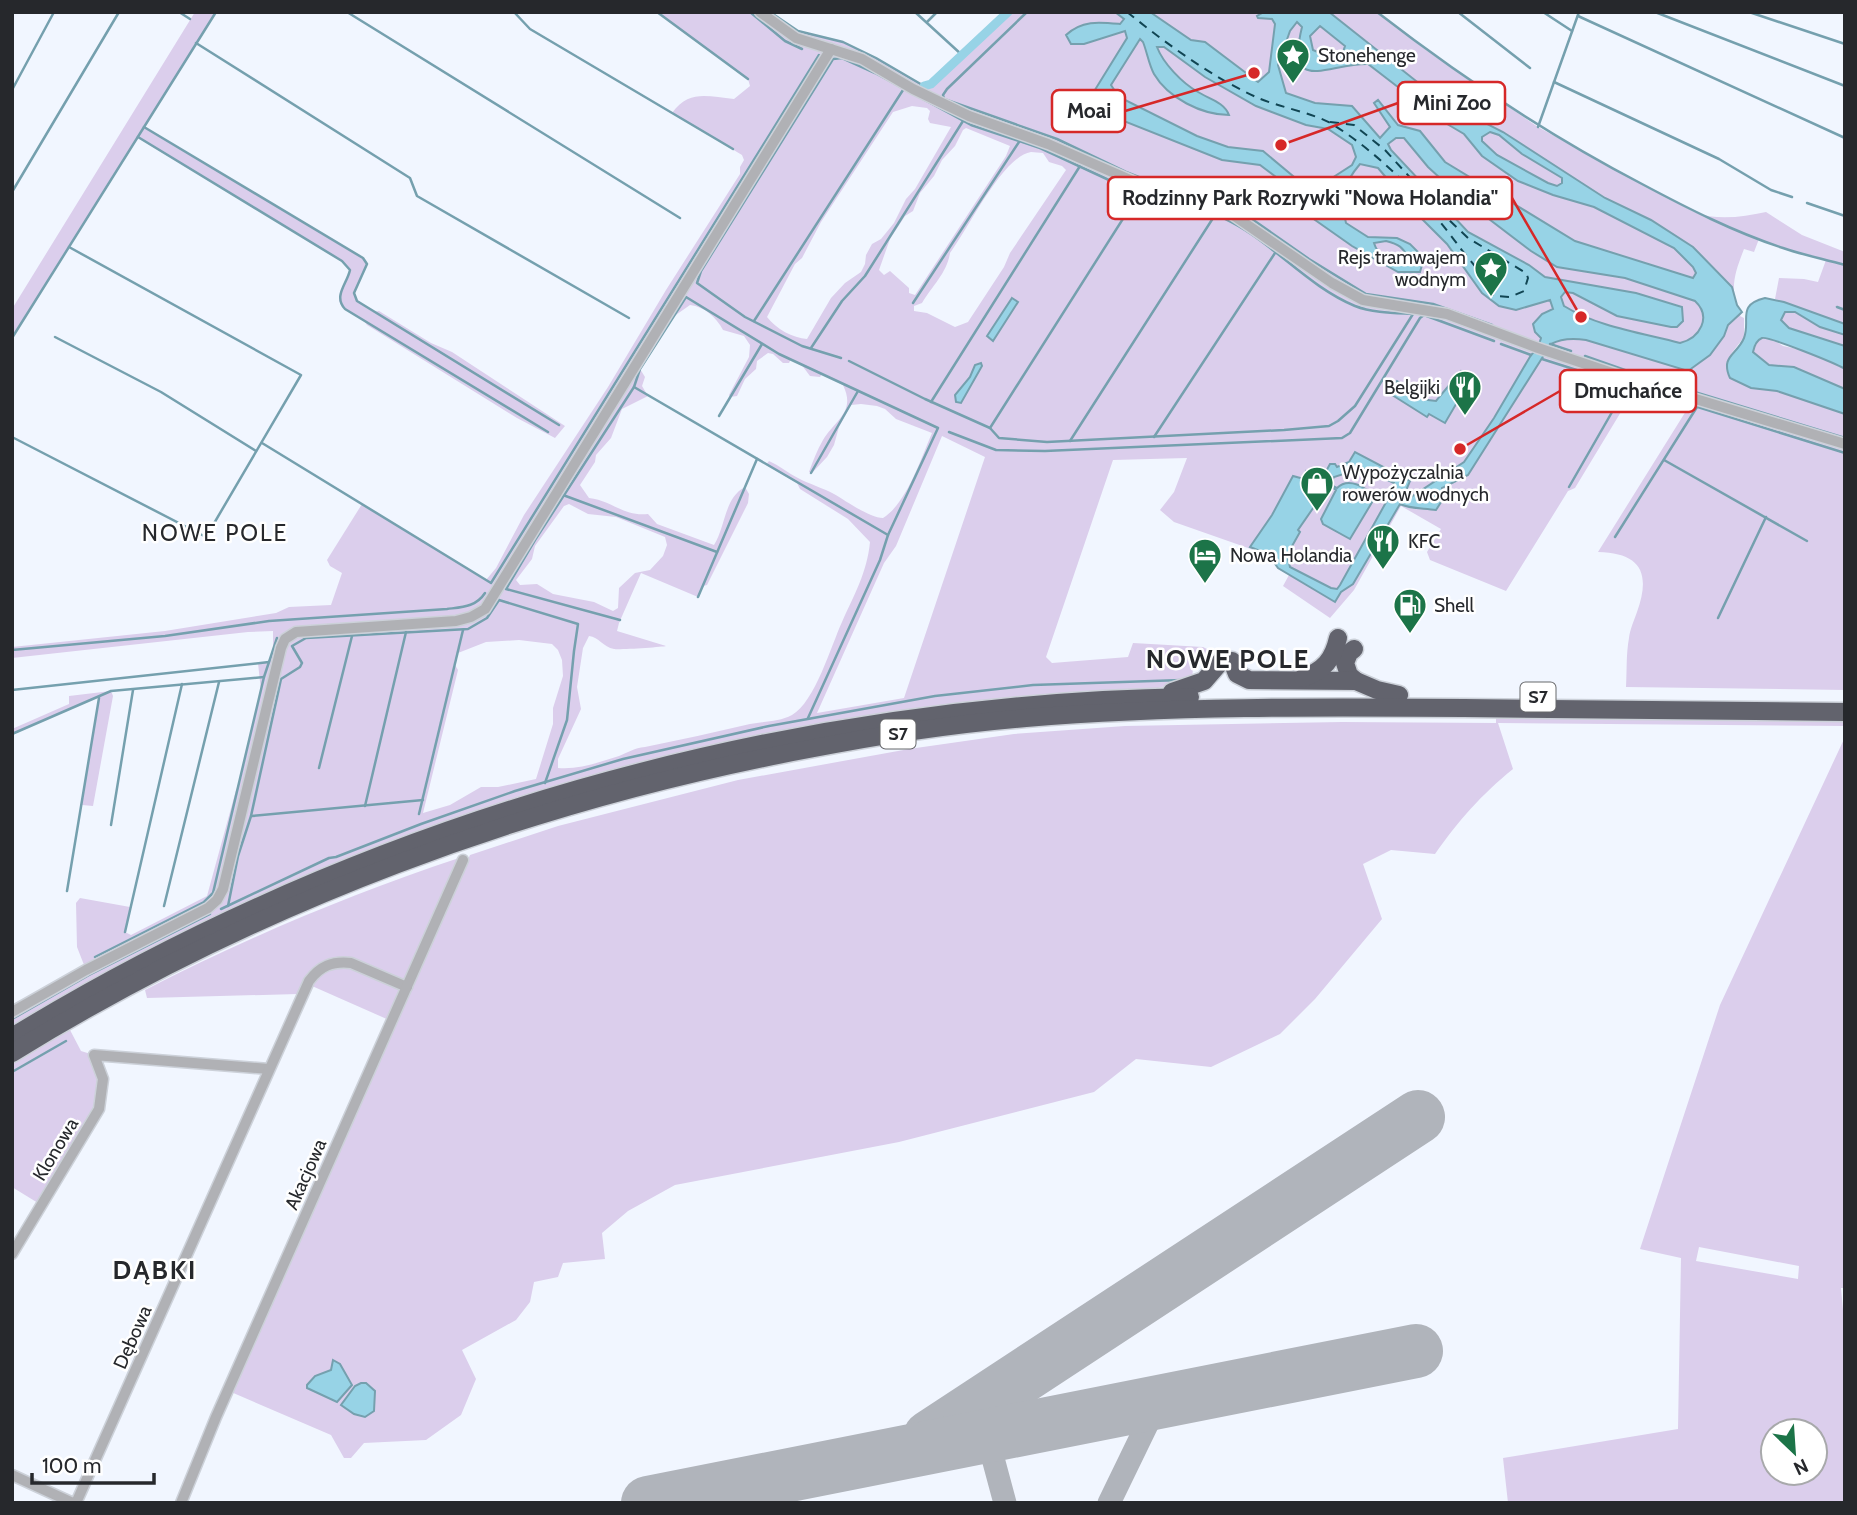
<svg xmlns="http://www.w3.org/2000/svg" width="1857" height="1515" viewBox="0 0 1857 1515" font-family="Cabin,sans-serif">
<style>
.green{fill:#dbceec;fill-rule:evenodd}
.water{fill:#97d3e6;stroke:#75a0ae;stroke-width:2;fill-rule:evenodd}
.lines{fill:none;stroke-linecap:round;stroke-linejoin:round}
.stream{stroke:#75a0ae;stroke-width:2.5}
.canal{stroke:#97d3e6;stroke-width:9}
.ferry{stroke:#114553;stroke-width:2;stroke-dasharray:9 7;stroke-linecap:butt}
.taxiway{stroke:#b0b4bb;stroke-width:23}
.runway{stroke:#b0b4bb;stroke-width:54}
.minor-casing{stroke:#ccd1d9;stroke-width:13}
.motorway-casing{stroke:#ccd1d9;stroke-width:21}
.minor{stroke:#b0b1b5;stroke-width:10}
.motorway{stroke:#62636d;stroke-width:18}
.labels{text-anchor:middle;stroke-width:5;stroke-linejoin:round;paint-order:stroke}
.shield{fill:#fff;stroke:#67686b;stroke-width:2}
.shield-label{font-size:18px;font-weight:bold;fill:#26282c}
.poi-label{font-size:19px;fill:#26282c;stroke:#fff;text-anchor:start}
.street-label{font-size:19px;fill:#26282c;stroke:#fff}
.quarter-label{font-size:23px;letter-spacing:2px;fill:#26282c;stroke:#fff}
.district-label{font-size:26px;font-weight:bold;letter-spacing:2px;fill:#26282c;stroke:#fff}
.leader{fill:none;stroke:#d62828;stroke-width:2.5}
.callout-dot{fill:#d62828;stroke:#fff;stroke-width:2.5}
.callout{fill:#fff;stroke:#d62828;stroke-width:2.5}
.callout-label{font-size:21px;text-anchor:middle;font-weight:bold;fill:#26282c}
</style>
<rect width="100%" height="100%" fill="#f1f6ff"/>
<!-- green -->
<g class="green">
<path d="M195 12H216L145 127 363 258 367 264 354 293 357 301 373 312 379 311 431 343 452 352 565 426 555 438 517 418 367 325C361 314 339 312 339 298 340 288 348 280 350 270L342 261 138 138 12 338V309Z"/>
<path d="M657 12H770L798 31 843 42 876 58 924 86 931 84 1008 12H1377L1426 50 1538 127 1694 212C1717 221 1742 217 1766 212L1802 235 1845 252V324L1775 299 1779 278 1804 279 1818 282 1826 260 1783 248 1759 239 1754 252 1744 249C1736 270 1727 292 1742 312L1740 316 1744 318V337L1731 354 1751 388 1777 391 1845 414V690L1626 687C1627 671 1626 654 1629 638 1630 629 1634 621 1637 612 1651 573 1641 553 1598 552L1686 411 1638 393 1633 392 1575 488 1568 491 1506 591 1430 560 1427 552 1441 529 1401 506 1354 590 1330 618 1283 586 1289 575 1278 569 1268 555 1174 522 1160 510 1174 492 1187 458 1113 460 1046 657 1052 663 1128 657 1133 643 1203 647 1215 653 1213 659 1202 658 1193 668 1192 680 1158 688 1023 696 849 718 722 744 570 783 218 917 101 976 12 1027V1012L86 970 77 947 76 903 80 898 130 907 125 932 131 935 207 896 236 790 240 783 261 691 258 663 269 661 273 648V631L248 632 12 658V647L165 631 276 613 289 607 331 605 342 573 330 566 327 560 362 504 486 580 496 568 524 515 608 387 666 290 740 174V167L744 160 742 155 672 113C690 89 708 97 734 99L750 86 748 79ZM912 106 927 108 930 111 928 119 930 123 951 127 915 189 906 199 894 223 881 239 872 244 866 255 865 264 861 272 845 283 831 298 807 339C793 338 776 329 767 317L795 264 802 258 821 222 893 112ZM966 128 1010 146 1006 156 915 295 909 293V288L890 271 884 275 879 270 890 239 905 216 913 211 920 193 934 176 942 160 955 146 963 130ZM1031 152 1043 153 1049 162 1062 166 1066 170 1010 253 1004 267 968 322 955 327 927 313 914 311V306L922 303C932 286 947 273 950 253 968 229 1003 156 1031 152ZM690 305C705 307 716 317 723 330L744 336 750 345 749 357 729 395 730 397 737 396 745 379 756 369 757 361 768 353 773 354 783 363H789L791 359 801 364 810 376 820 377 822 374 843 385C856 412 836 419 823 440 817 450 813 461 809 472L812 473 827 457 834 445 839 427 851 405 861 404 877 406 885 409 896 419 932 433C921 458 907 503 883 518 870 518 846 501 834 494 823 488 809 484 798 478 788 473 780 466 769 461L766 465 797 483 800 489 848 519 870 542C867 573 854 595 842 622 831 646 815 702 792 715 779 722 764 721 750 724 715 732 680 740 645 747 634 748 629 752 619 756 600 762 578 770 558 768V759L581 709 577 687 583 648 589 636C599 637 603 647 614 649 618 650 663 647 666 646L617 631 619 623 641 573 698 597 703 586 707 585 748 503 749 494 745 487C724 498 726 526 714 545L657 524 648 514C624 517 611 500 589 498L580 485 595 462 596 455 611 438 622 409 648 396 642 386 645 377 640 369 673 317ZM942 436 985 457 904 698 817 713 884 563 896 546ZM569 504 588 514 616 517 665 537 667 545 663 556 650 570 635 573 619 588 618 608 613 611 594 602 553 594 537 584 520 585 516 580 532 559 535 546 564 506ZM519 640 552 644 558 650 562 660 563 676 553 708V724L536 779 498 787H481L450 805 423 813 458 670 455 665 458 653 486 642Z"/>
<polygon points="1785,312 1795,312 1820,327 1845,335 1845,346 1789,328 1781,320"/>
<polygon points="1763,338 1771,338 1783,346 1807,351 1845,369 1845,389 1794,367 1769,365 1752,352 1758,341"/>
<polygon points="111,691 113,696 93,806 82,805 99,696 12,734 12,729 69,704 69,696"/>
<path d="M1496 718 1845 721V726L1498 723 1513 769C1481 795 1459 820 1435 854L1391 850 1363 864 1382 919 1315 999 1280 1034 1211 1067 1136 1059 1094 1092 899 1142 675 1185 628 1211 602 1233 605 1259 563 1263 558 1277 534 1282 530 1302 516 1320 462 1350 476 1379 461 1415 426 1440 364 1443 351 1458H344L331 1435 231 1392 470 855 558 826 738 780 909 749 1014 734 1125 726 1342 722 1496 723Z"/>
<path d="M1845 737V1288H1841L1845 1332V1503H1508L1503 1458 1678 1429 1681 1258 1640 1249 1720 1005ZM1699 1247 1799 1266 1798 1279 1696 1261ZM1773 1431H1815V1473H1773Z"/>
<path d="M459 858 406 981C360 961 325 934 298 994L147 998 145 990C246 938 351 894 459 858Z"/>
<path d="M346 966 402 989 389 1020 312 986C319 971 331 969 346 966Z"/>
<polygon points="70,1030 81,1051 94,1055 99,1080 95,1109 38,1203 12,1187 12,1063"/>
</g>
<!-- water -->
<g class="water">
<path d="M1115 12H1150L1191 40 1205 42 1258 82 1269 72 1275 24 1272 19 1258 18 1257 16 1264 12H1329L1440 100 1503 132 1605 198 1651 220 1693 247 1732 287 1737 305 1742 312 1728 325 1724 336 1710 355 1688 371 1586 340C1573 338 1562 338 1551 344L1468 475 1442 488 1443 499 1436 510C1424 508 1410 509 1400 504L1353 584 1341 592 1335 602 1278 568 1268 554 1250 547 1272 515 1293 476 1304 479 1306 471 1324 475 1330 464H1335L1337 467 1349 462 1355 452 1410 481 1405 493 1411 497 1464 462 1494 418 1531 355 1538 348 1541 338 1535 332 1533 324 1542 314 1553 309 1550 300 1516 310 1499 306 1482 293 1447 244 1419 216 1378 168 1360 164C1343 184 1340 197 1346 223L1368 237 1397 238 1410 244 1424 258 1420 272H1398L1352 246 1308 215 1276 177 1260 165 1222 160 1106 114 1098 104 1093 93 1127 38 1125 31 1084 44H1071L1066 35C1082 20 1099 22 1120 24L1124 19ZM1297 22 1302 27C1285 96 1328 63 1368 64L1442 121 1464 134 1482 156 1518 181 1553 195 1594 207 1674 248 1693 267 1696 273 1693 278 1575 241 1445 162 1420 131 1398 125 1378 100 1374 103 1390 127 1380 138 1352 106 1315 103 1286 93 1278 65 1290 31ZM1320 26 1345 46 1343 52 1329 57 1313 50 1310 36ZM1140 39 1143 42C1147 52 1149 65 1154 74 1168 98 1202 115 1229 115 1224 102 1209 99 1198 92 1182 83 1163 63 1157 47H1164L1205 77 1256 106 1306 125 1328 129 1352 145 1356 157 1352 165 1321 185 1299 181 1263 151 1228 147 1197 136 1119 97 1111 85ZM1490 132 1499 135 1522 154 1562 178V183L1557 186 1548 183 1497 155 1482 141V137ZM1396 138H1404L1428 167 1464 200 1531 251 1557 267 1625 278 1695 301C1712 317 1700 338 1680 343 1642 333 1598 327 1564 306L1561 297 1565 292 1573 293 1617 316 1671 327H1677L1683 321 1682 307 1636 293 1545 277 1529 265 1468 232 1391 150 1388 144ZM1386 241C1398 244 1404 247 1408 259 1396 270 1378 256 1374 243ZM1362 468 1394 483V488L1340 585 1337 589 1331 588 1290 567 1287 555 1300 532 1298 530 1329 485 1336 490 1321 519 1323 524 1350 539 1374 499C1367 486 1348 477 1337 488L1330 484 1334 477Z"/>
<polygon points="1012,298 1018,302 993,341 987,336"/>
<path d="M1765 298 1784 302 1845 324V335L1820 327 1795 312H1785L1781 320 1789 328 1845 346V369C1835 363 1768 336 1762 338 1757 340 1754 347 1753 352L1769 365 1794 367 1845 389V414L1777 391 1751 388 1730 378C1720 356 1737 355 1744 338 1751 320 1736 305 1765 298Z"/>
<polygon points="981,363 982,366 961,403 956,402 955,395 970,377 975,365"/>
<polygon points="1461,371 1472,377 1445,423 1429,414 1427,417 1389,393 1397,381 1428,400 1436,401"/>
<polygon points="333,1360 340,1364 352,1385 337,1402 307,1388 307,1385 315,1376 331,1370"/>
<polygon points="361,1383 366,1383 375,1391 374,1411 365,1417 354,1414 341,1405 355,1386"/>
</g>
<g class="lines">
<!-- stream -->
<g class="stream">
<polyline points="179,12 190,19"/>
<polyline points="347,12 680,218"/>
<polyline points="514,12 530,29 733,149"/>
<polyline points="657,12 748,79"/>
<polyline points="750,12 785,41 802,49"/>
<polyline points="770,12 798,31 843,42 876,58 924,86"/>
<polyline points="915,12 962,55"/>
<polyline points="1027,12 947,89 943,95 944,99 1057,139 1126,172 1174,191 1214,199 1239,210 1309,259 1366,294 1433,304 1492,325"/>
<path d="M1377 12C1461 77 1548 135 1642 184 1687 208 1734 232 1783 248 1803 255 1824 259 1845 265"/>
<polyline points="1458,12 1530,68"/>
<polyline points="1543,12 1572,31"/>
<polyline points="1655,12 1845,86"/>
<polyline points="1749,12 1845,44"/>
<polyline points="1578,16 1845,138"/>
<polyline points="927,22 937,12"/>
<polyline points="196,43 410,178 417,196 629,318"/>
<polyline points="1554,82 1719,159 1771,190 1792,197"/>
<polyline points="12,90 54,12"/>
<polyline points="144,127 363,258 367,264 354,293 357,301 559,425"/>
<polyline points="1538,127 1579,12"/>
<path d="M138 137 342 261 350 270C347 284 333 296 345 309L548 432"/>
<polyline points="12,192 119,12"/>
<polyline points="1807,203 1845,216"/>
<polyline points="913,303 1019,142"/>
<polyline points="1837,307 1845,310"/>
<polyline points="754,321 903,90"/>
<polyline points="55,337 161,392 256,451"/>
<polyline points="12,338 216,12"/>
<polyline points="1501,344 1531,355"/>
<polyline points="1550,344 1571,351"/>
<polyline points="811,348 842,301 865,276 963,121"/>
<polyline points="1585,356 1639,375 1845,438"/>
<polyline points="841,358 802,346 745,317 697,283 701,271 833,59 842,58 875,73 971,125 1040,148 1124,187 1171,203"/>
<polyline points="1542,359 1627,386 1569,487"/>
<path d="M849 361 925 399 990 428 999 438 1047 442 1284 430 1329 426 1338 421 1355 406 1413 314C1395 313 1373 313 1355 306 1309 287 1275 245 1231 222 1216 213 1198 210 1181 205"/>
<polyline points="634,387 888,535"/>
<polyline points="1640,389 1845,453"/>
<polyline points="931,402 1080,166"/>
<polyline points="719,416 762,344"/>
<polyline points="990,428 1140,192"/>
<polyline points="949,432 996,450 1045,451 1342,438 1350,433 1420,318 1424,315 1494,341"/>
<polyline points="12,437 206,537 301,375 69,247"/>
<polyline points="1154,437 1275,253"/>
<polyline points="1070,441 1215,215"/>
<polyline points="262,443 491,583 819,55"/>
<polyline points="1664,460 1807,541"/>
<polyline points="811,473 858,391"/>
<polyline points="563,495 717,552"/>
<polyline points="1615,537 1697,407"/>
<polyline points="698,597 757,459"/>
<polyline points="1718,618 1766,517"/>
<polyline points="620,620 506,589 535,540 634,387 640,369 686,297 779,354 938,428 888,535 880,560 808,718"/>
<path d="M12 650 165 636 269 621 447 609C462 607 476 607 485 593"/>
<polyline points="12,690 269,662"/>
<polyline points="12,734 111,691 264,677"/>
<polyline points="319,768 352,636"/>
<polyline points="365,806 406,632"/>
<polyline points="419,814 463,630"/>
<polyline points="252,816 423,800"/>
<polyline points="111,825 133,690"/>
<polyline points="67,891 99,698"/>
<polyline points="164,906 219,682"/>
<polyline points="228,906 238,856 251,816 281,679 300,667 302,663 292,646 306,638 468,629 487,618 499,600 578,624 574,651 567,720 545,783"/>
<polyline points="221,909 329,858 336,857 421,824 515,791 623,759 769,726 935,696 1033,685 1182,680"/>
<polyline points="125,932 182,684"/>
<polyline points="95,957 204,902 213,893 264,677 277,638"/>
<polyline points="12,1019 89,975 210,914"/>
<polyline points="12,1072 66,1041"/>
</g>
<!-- canal -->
<polyline class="canal" points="924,86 931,84 1008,12"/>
<!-- ferry -->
<g class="ferry">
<path d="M1127 12C1167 44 1210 76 1256 97 1278 107 1314 113 1332 124 1380 154 1424 199 1458 245 1469 260 1489 280 1493 297"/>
<polyline points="1330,122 1354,125 1385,150 1447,218 1468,238 1526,273 1528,278 1524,291 1510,297 1495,296"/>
</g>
<!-- taxiway -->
<g class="taxiway">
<polyline points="987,1436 1005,1503"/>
<polyline points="1109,1503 1158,1402"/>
</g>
<!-- runway -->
<g class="runway">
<polyline points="930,1437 1418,1117"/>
<polyline points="648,1503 1416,1351"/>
</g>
<defs>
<g id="minor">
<polyline points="760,12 796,38 862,59 913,89 969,116 1048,144 1167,196 1212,206 1230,213 1332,283 1363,300 1447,314 1538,348 1636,381 1845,444"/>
<polyline points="12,1012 86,970 208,908 217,900 223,889 281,648 285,639 296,632 456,621 471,617 485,609 831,49"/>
<polyline points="12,1254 99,1109 103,1079 94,1055 269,1069"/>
<polyline points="12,1475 73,1503"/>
<path d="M76 1503 309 981C320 966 332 961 351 963L407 987"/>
<polyline points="181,1503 216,1417 463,860"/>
</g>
<g id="motorway">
<polyline points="1354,649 1349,653 1345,663 1349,675 1356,681"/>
<polyline points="1232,661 1237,674 1249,680 1356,681 1377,690 1399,695"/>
<path d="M1303 678C1324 670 1333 660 1338 638"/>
<polyline points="1172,692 1204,681 1223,659"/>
<path d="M12 1037C364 822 778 704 1190 697"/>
<path d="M12 1053C255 903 529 801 809 749 880 735 953 724 1026 718 1171 706 1318 707 1464 708 1591 709 1718 710 1845 712"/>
</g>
</defs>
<!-- minor casing -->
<use href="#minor" class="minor-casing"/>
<!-- motorway casing -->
<use href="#motorway" class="motorway-casing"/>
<!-- minor -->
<use href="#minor" class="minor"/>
<!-- motorway -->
<use href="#motorway" class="motorway"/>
</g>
<!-- icons -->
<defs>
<symbol id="sight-pin" viewBox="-11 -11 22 30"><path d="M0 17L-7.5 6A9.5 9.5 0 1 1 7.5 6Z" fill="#1c7448" stroke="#fff"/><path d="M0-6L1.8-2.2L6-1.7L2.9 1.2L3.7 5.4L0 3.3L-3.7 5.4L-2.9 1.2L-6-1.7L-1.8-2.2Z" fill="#fff"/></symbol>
<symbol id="restaurant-pin" viewBox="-11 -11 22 30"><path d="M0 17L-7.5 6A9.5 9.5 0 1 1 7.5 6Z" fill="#1c7448" stroke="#fff"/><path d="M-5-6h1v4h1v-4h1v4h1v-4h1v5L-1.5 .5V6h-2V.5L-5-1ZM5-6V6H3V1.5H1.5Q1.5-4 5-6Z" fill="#fff"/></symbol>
<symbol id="shop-pin" viewBox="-11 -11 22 30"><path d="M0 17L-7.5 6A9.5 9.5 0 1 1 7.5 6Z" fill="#1c7448" stroke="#fff"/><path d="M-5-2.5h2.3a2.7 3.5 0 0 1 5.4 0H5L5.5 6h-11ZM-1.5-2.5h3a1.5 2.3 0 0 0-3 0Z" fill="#fff"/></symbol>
<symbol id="hotel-pin" viewBox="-11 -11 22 30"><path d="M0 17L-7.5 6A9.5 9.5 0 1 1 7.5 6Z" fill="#1c7448" stroke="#fff"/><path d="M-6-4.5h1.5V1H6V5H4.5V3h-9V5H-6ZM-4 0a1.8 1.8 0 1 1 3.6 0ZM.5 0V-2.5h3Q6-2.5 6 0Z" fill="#fff"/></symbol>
<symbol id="fuel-pin" viewBox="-11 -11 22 30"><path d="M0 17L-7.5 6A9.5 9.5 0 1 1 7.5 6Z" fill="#1c7448" stroke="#fff"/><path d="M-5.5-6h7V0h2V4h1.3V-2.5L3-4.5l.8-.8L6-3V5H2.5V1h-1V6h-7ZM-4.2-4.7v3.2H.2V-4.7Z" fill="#fff"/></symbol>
</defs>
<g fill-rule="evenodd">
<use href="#sight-pin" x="1274" y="36" width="38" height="52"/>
<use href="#sight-pin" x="1472" y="249" width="38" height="52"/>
<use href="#restaurant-pin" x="1446" y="368" width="38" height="52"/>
<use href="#shop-pin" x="1298" y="464" width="38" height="52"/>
<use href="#restaurant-pin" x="1364" y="522" width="38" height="52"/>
<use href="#hotel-pin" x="1186" y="536" width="38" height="52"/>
<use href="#fuel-pin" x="1391" y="586" width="38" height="52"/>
</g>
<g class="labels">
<!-- shield labels -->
<g class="shield">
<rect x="1520.5" y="682.5" width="35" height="29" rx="5"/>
<rect x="880.5" y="719.5" width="35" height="29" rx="5"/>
</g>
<g class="shield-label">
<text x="1538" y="703">S7</text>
<text x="898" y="740">S7</text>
</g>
<!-- poi labels -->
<g class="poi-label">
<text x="1318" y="62">Stonehenge</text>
<text x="1466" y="264" text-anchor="end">Rejs tramwajem<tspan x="1466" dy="22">wodnym</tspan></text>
<text x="1440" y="394" text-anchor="end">Belgijki</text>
<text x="1342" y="479">Wypożyczalnia<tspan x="1342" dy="22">rowerów wodnych</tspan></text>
<text x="1408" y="548">KFC</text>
<text x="1230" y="562">Nowa Holandia</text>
<text x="1434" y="612">Shell</text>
</g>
<!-- street labels -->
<g class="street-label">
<text transform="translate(55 1149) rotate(-59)" y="7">Klonowa</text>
<text transform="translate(305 1174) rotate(-66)" y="7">Akacjowa</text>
<text transform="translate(132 1337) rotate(-66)" y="7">Dębowa</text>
</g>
<!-- quarter labels -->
<g class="quarter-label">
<text x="215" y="541">NOWE POLE</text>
</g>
<!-- district labels -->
<g class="district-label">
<text x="1228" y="668">NOWE POLE</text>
<text x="155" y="1279">DĄBKI</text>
</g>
</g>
<!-- callouts -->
<path class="leader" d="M1281 145L1398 103M1254 73L1125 111M1581 317L1512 198M1460 449L1560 391"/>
<g class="callout-dot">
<circle cx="1281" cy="145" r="7"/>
<circle cx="1254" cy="73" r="7"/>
<circle cx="1581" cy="317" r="7"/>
<circle cx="1460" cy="449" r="7"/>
</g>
<g class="callout">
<rect x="1398" y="82" width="107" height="42" rx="7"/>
<rect x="1052" y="90" width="73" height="42" rx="7"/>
<rect x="1108" y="177" width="404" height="42" rx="7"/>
<rect x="1560" y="370" width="136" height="42" rx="7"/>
</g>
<g class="callout-label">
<text x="1452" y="110">Mini Zoo</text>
<text x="1089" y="118">Moai</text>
<text x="1310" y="205">Rodzinny Park Rozrywki "Nowa Holandia"</text>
<text x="1628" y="398">Dmuchańce</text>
</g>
<!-- border -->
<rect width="1857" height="1515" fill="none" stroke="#26282c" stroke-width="28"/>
<!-- north arrow -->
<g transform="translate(1794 1452) rotate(155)"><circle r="33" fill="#ffffff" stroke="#a8a9ab" stroke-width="2"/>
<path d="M0-5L12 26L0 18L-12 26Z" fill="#1c7448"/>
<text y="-10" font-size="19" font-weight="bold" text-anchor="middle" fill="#26282c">N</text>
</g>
<!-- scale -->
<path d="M32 1473v10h122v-10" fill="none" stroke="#26282c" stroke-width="3.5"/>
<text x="42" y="1473" font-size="21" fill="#26282c" stroke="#ffffff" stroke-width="5" paint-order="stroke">100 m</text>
</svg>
